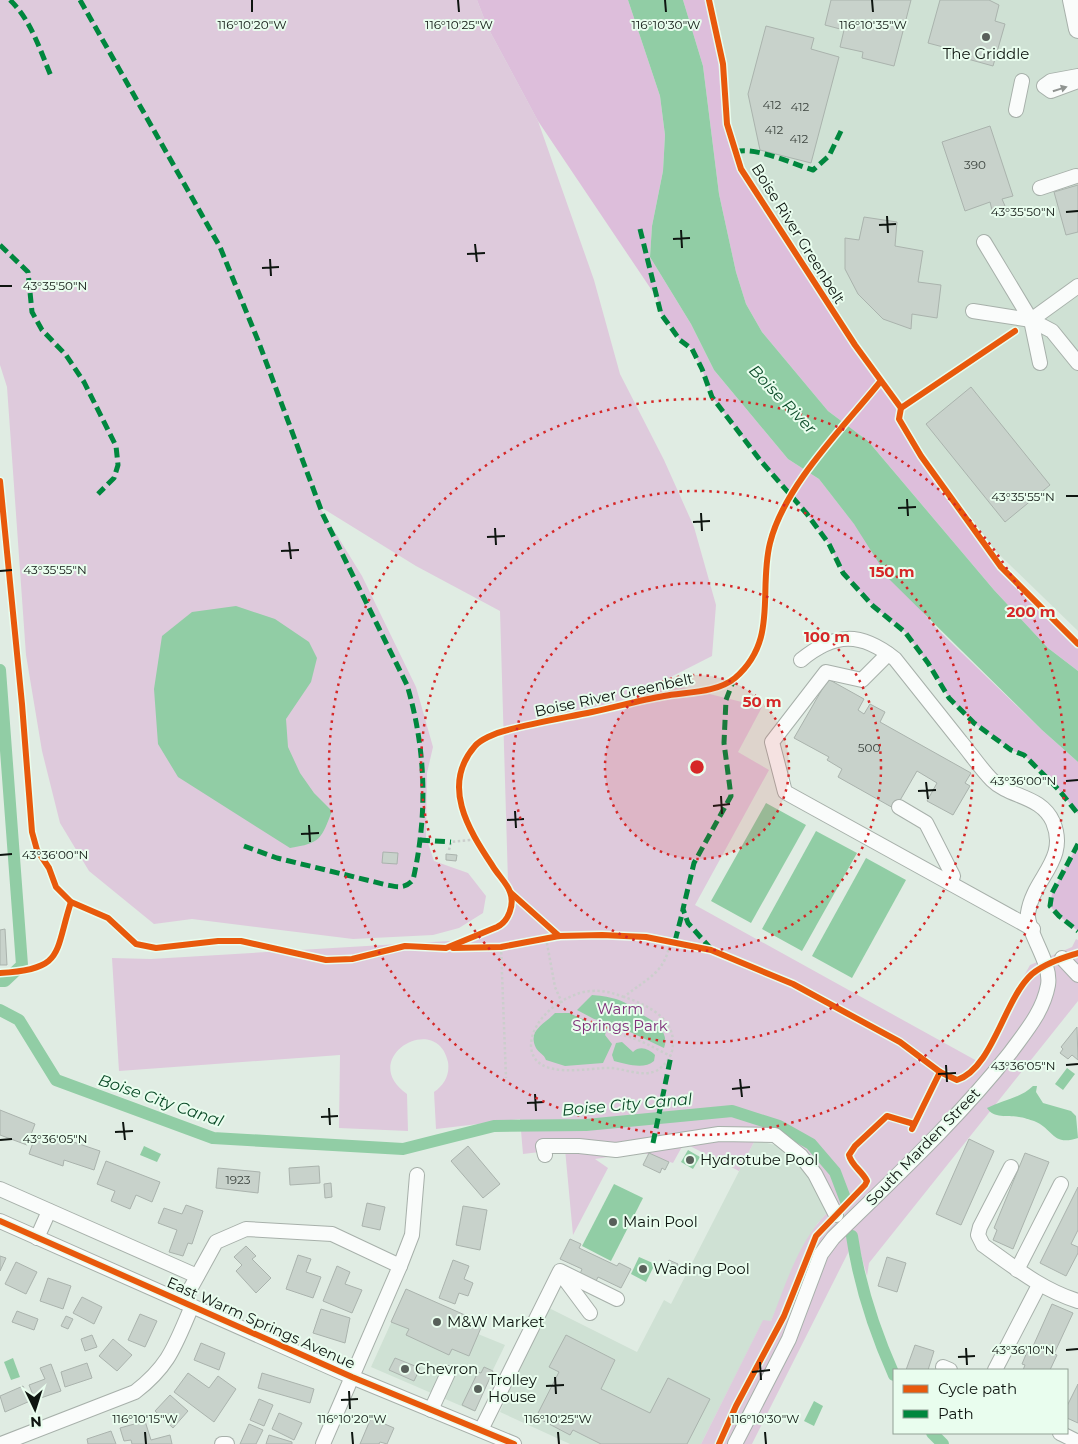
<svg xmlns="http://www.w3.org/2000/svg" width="1078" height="1444" viewBox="0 0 1078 1444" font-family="Montserrat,sans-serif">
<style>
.built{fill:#cfe1d4}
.green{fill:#decadc}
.forest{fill:#ddbedb}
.water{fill:#91cda5}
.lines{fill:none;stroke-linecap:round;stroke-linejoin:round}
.canal{stroke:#91cda5;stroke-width:12}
.building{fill:#c8d2cb;stroke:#aab3ad}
.minor-casing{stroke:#a7b0aa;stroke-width:16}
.major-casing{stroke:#a7b0aa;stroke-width:20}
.path{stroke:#cbcecc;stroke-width:2.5;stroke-dasharray:2.5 2.5;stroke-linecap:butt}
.minor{stroke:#fafcfb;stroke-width:14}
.major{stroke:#fafcfb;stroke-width:18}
.quiet{stroke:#00873e;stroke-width:5;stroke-dasharray:10 5;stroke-linecap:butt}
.cycleway-casing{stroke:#e9fdee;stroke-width:9}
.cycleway{stroke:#e8590c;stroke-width:6}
.oneway{fill:#909491}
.ticks{fill:none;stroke:#0e1510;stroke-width:2}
.ring{fill:none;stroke:#d62828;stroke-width:2.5;stroke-dasharray:2.5 5}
.poi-dot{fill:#58605a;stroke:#e9fdee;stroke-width:2}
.labels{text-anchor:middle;stroke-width:4;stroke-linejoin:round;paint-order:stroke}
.number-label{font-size:12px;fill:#3c443f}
.poi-label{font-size:15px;fill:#0e1510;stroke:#e9fdee;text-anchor:start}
.street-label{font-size:15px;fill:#0e1510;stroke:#e9fdee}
.park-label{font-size:15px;fill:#80327b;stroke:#e9fdee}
.water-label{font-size:16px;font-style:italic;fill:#0a4a27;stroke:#e9fdee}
.ticks-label{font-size:12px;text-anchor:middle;fill:#0e1510;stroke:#e9fdee;stroke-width:4;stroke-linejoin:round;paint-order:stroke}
.centre{fill:#d62828;stroke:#e9fdee;stroke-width:2.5}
.ring-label{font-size:15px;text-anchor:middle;font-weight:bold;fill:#d62828;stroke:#e9fdee;stroke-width:4;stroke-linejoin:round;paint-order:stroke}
</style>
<rect width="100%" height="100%" fill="#e0ece3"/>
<!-- built -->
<g class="built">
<polygon points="689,0 1078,0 1078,631 878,437 757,302"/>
<polygon points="755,1140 775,1145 791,1155 807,1173 827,1213 817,1224 799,1256 771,1321 763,1321 701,1444 570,1444 500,1412 547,1307 637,1352 664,1300 671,1304"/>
<polygon points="406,1290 482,1325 478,1334 505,1345 473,1411 371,1367"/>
</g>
<!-- green -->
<path class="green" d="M0 0H477L487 26 538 121 594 280 620 374 664 460 694 527 716 605 712 656 661 682 762 707 738 752 769 770 695 905 977 1061 1030 965 1072 947 1076 939 1078 940V1001L869 1263 867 1276 856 1237 752 1444H701L763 1320 771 1321C786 1284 798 1242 827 1213 813 1184 795 1140 755 1140L739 1171 684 1143 673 1163 641 1152 595 1159 608 1168 573 1235 565 1149 523 1154 520 1119 436 1129 434 1092C444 1085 450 1075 448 1062 437 1010 356 1058 407 1094L408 1131 339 1128 340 1055 119 1071 112 958 151 959 466 940 504 924 509 916 500 611 416 566 319 506 362 576 416 687 433 747 427 773 426 837 434 861 468 873 486 896 483 913 459 928 433 935 353 939 192 919 154 924 89 871 60 823 42 751 26 655 7 387 0 365Z"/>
<!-- forest -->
<g class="forest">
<polygon points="477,0 628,0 660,96 665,135 663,171 652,226 650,257 691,324 714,370 788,459 819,479 934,626 1042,730 1078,762 1078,814 1059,790 1024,755 1011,750 974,723 949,698 928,663 905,632 873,606 843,573 829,544 807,514 760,460 712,397 702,369 692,349 680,340 661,314 657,298 538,121 487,26"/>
<polygon points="683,0 709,0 723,64 727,124 741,169 880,382 901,408 899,419 921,456 1001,567 1078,644 1078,671 1048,648 994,590 868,441 828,411 762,332 746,304 736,272 719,194 703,66"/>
<polygon points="1078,844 1078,931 1059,916 1050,906 1052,893"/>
</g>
<!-- water -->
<g class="water">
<polygon points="628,0 683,0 703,66 719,194 736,272 746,304 762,332 828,411 868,441 994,590 1048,648 1078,671 1078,762 1042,730 889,579 854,524 819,479 788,459 714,370 691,324 650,257 652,226 663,171 665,135 660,96"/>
<path d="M236 606 275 619 309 642 317 658 311 682 286 719 288 747 300 773 314 793 332 811C321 839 321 843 290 848L178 777 158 744 154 689 162 636 192 612Z"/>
<polygon points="766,803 806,825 751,923 711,901"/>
<polygon points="816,831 857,853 802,951 762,929"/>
<polygon points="866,858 906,880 852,978 812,956"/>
<path d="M592 995C605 996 629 999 634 1012 649 1016 671 1030 664 1048L611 1023 594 1019 577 1010Z"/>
<path d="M555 1013H569L591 1023 606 1024 608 1026 605 1035 612 1044 603 1063 565 1066 546 1060C544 1054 539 1053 536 1048 527 1030 545 1024 555 1013Z"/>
<path d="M622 1042 633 1052C640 1045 649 1049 655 1055L654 1061C644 1070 626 1064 614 1061L612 1055 616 1043Z"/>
<polygon points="1067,1068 1075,1074 1063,1090 1055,1084"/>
<path d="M1033 1086H1037L1036 1092 1043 1103 1071 1111 1076 1116 1078 1138C1052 1147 1053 1128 1034 1121 1030 1120 1023 1117 1019 1117 1008 1115 994 1119 987 1108 1003 1100 1021 1098 1033 1086Z"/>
<polygon points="144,1146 161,1154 157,1162 140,1155"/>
<polygon points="688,1150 700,1157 693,1169 681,1162"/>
<polygon points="614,1184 643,1198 611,1261 582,1246"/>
<polygon points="639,1257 655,1264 646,1282 631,1274"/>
<polygon points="13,1358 20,1377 11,1380 4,1362"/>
<polygon points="814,1401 823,1406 814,1426 804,1421"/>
</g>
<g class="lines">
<!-- canal -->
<g class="canal">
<polyline points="0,670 22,965 5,981 0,981"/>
<polyline points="0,1010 19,1020 56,1080 213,1138 403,1149 494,1126 586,1125 732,1111 779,1126 811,1144 835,1172 846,1201"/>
<path d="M852 1236C859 1284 874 1330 894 1375"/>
<polyline points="932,1433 943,1444"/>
</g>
</g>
<!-- building -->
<g class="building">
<polygon points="831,0 911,0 894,66 862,58 863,52 840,47 844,30 825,25"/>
<polygon points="940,0 989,0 999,5 995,21 1005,24 993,66 946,53 947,48 928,43"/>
<polygon points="766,26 814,38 811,49 839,57 811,163 760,150 748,94"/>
<polygon points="990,126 1013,196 1002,199 1005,206 992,210 990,202 965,211 942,142"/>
<polygon points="1078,185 1078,232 1066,235 1054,192"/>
<polygon points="864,217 897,222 895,246 923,251 918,282 941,285 937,318 912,314 911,329 883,319 858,294 845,269 845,238 859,240"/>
<polygon points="971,387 1050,485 1005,522 926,424"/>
<polygon points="828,679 864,699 858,710 864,714 870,704 885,712 880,722 971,773 965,783 970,786 953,815 927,801 937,783 917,771 895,809 838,777 842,769 827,760 829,757 794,738"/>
<polygon points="383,852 398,853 397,864 382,863"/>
<polygon points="446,854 457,855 456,861 446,860"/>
<polygon points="5,929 7,965 0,965 0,930"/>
<polygon points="1077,1027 1078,1060 1072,1055 1068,1059 1060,1053 1063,1049 1061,1047"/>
<polygon points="0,1110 35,1124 27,1145 0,1135"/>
<polygon points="36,1134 49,1139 50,1134 100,1151 94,1170 64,1160 63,1166 29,1154"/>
<polygon points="969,1139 994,1151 961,1225 936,1214"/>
<polygon points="468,1146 500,1184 483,1198 451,1161"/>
<polygon points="649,1153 669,1162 665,1170 662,1168 660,1173 643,1165"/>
<polygon points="1025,1153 1049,1162 1013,1249 993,1240 997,1230 994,1228"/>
<polygon points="106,1161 160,1182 152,1202 136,1195 130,1209 111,1201 115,1191 97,1184"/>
<polygon points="319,1166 320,1183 290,1185 289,1168"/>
<polygon points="218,1168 260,1172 258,1193 216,1188"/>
<polygon points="331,1183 332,1197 325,1198 324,1184"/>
<polygon points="1078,1187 1078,1230 1071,1244 1078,1247 1078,1253 1066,1276 1040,1263"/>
<polygon points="367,1203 385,1207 380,1230 362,1226"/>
<polygon points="186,1205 203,1211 192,1244 188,1243 183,1256 169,1252 177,1230 158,1223 164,1208 182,1214"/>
<polygon points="463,1206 487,1210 480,1250 456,1245"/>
<polygon points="570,1239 581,1244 579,1248 617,1266 619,1263 631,1269 621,1288 598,1277 596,1281 580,1274 582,1269 560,1259"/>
<polygon points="246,1246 256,1256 252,1259 271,1278 256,1293 236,1271 242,1265 234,1257"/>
<polygon points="298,1255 311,1259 306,1272 321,1277 313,1298 286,1289"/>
<polygon points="0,1256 6,1258 0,1271"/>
<polygon points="887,1257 906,1263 897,1292 878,1286"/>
<polygon points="453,1260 469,1266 464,1279 473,1283 468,1296 459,1293 455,1304 439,1298"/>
<polygon points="669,1260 678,1264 673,1274 664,1269"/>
<polygon points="16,1262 37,1272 26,1294 5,1284"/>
<polygon points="337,1266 350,1272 345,1284 362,1290 352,1313 323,1301"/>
<polygon points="48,1278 71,1286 63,1309 40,1301"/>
<polygon points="406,1289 483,1323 469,1356 452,1349 449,1355 406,1335 409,1329 391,1322"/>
<polygon points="82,1297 102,1307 94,1324 73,1313"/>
<polygon points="1052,1304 1073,1313 1054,1354 1057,1355 1050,1370 1023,1370 1025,1365 1022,1364 1027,1352 1030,1353"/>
<polygon points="321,1309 350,1318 345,1343 313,1333"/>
<polygon points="17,1311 38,1319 34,1330 12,1322"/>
<polygon points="140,1314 157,1321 145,1347 128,1340"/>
<polygon points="66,1316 73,1319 68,1329 61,1326"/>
<polygon points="92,1335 97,1347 85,1351 81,1339"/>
<polygon points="566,1335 615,1360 601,1389 650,1413 668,1378 710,1399 687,1444 601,1444 573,1430 570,1435 536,1417 559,1372 549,1367"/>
<polygon points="113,1339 132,1355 117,1371 99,1356"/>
<polygon points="201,1343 225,1353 219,1370 194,1360"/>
<polygon points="915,1345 934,1351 928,1370 906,1370"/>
<polygon points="395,1358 420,1368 414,1381 389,1370"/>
<polygon points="87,1363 92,1378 65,1387 61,1372"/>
<polygon points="51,1364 61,1391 35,1400 29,1385 45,1379 40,1368"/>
<polygon points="484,1367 493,1371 475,1411 462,1405 478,1372 481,1373"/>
<polygon points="188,1373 209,1388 218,1376 236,1389 214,1422 174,1392"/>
<polygon points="262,1373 314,1389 310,1403 258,1388"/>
<polygon points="1078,1384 1078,1423 1067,1418 1067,1406"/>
<polygon points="23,1386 30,1401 5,1412 0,1396"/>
<polygon points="170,1395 188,1411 173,1428 155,1411"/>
<polygon points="259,1399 273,1405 264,1426 250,1420"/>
<polygon points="279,1413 302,1423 294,1440 272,1429"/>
<polygon points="371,1418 394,1428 387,1444 380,1442 379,1444 360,1444"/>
<polygon points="145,1421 151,1440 170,1435 172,1444 132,1444 131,1440 124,1441 120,1428"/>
<polygon points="249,1424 263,1430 256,1444 240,1444"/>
<polygon points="111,1431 116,1444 88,1444 87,1439"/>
<polygon points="269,1435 292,1442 292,1444 266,1444"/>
</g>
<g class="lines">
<defs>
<g id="minor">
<polyline points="1078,76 1051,81 1044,86 1051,91 1078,81"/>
<polyline points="1016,110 1022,81"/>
<polyline points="1040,188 1076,176"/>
<polyline points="984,242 1031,320 1040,363"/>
<polyline points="973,311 1031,320 1052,331 1078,363"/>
<polyline points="1031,320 1078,286"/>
<polyline points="888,654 862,680 826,672 772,742 785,792 1033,929"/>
<polyline points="899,807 926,823 953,876 950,883"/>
<polyline points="1062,958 1078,975"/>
<polyline points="545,1155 543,1146 579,1146 616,1150 719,1134 775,1135 801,1156 815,1174 836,1215"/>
<path d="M1011 1167 980 1227 978 1235 983 1245C1014 1267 1042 1290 1078 1301"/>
<polyline points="0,1189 197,1276"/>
<polyline points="0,1221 352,1377 514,1444"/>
<polyline points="37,1238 49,1211"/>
<polyline points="1017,1270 1061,1184"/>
<polyline points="561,1274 590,1313"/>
<polyline points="183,1302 216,1242 246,1229 332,1234 400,1266"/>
<polyline points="943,1367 950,1370"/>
<polyline points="995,1370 1039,1285"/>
<polyline points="431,1410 448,1373"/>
<polyline points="481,1430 560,1271 617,1299"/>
<polyline points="1060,1433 1078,1442"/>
<path d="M1 1444 135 1392C170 1365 175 1345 192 1306"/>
<polyline points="222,1444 227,1444"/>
<polyline points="323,1444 400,1266 412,1235 417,1175"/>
<path d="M735 1444 789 1339 821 1254 833 1238C894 1178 957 1120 1010 1053 1026 1031 1043 1012 1048 985 1052 962 1026 932 1028 913 1033 878 1069 860 1053 822 1041 795 1010 798 992 780 981 769 971 754 961 742 939 714 917 687 895 659 861 632 835 632 801 660"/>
</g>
<polyline id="major" points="1072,0 1078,29"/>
</defs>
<!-- minor casing -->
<use href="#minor" class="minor-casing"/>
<!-- major casing -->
<use href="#major" class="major-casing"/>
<!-- path -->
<g class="path">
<polyline points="449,850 451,842 471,840 473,836"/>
<polyline points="546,938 555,987 562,1003"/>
<polyline points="501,947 506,1078"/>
<path d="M624 997C613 993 603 990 591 991 565 993 531 1018 531 1046 533 1082 590 1067 611 1068 626 1069 641 1077 656 1071 663 1067 670 1059 672 1051 679 1020 648 1005 624 997 647 978 666 973 670 941"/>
<path d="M614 1034C634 1035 653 1048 671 1056"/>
</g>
<!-- minor -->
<use href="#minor" class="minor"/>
<!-- major -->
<use href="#major" class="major"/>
<!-- quiet -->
<g class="quiet">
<path d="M10 0C31 20 40 50 51 76"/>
<path d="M80 0 220 247 259 343 323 515 407 685C426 749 428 814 413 880 405 889 398 887 387 885L277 858 244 846"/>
<path d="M735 152C755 146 793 164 813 170L829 156 841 131"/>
<polyline points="640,229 661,314 680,340 692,349 702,369 712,397 760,460 807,514 829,544 843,573 873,606 905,632 928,663 949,698 974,723 1011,750 1024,755 1059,790 1078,814"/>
<polyline points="0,245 28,272 32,312 42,330 66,355 84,382 116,446 118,465 114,478 98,494"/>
<polyline points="420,840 451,842"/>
<polyline points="1078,844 1052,893 1050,906 1059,916 1078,931"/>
<polyline points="675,941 683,910"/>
<polyline points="711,949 688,923 683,909 694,863 731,796 724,743 726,700 734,679"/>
<polyline points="653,1143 671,1056"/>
</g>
<defs>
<g id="cycleway">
<polyline points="709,0 723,64 727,124 741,169 855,345 901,408"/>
<polyline points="1015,331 901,408 899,419 921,456 1001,567 1078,644"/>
<path d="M0 481 22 704 32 832 37 850 49 868 56 887 71 902 108 918 136 944 156 948 218 941H241L326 960 352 959 405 946 446 948 497 927C508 922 515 905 510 892 507 883 497 874 492 865 468 829 441 785 475 746 480 740 495 733 504 731 532 723 563 718 592 712 616 707 640 700 664 696 686 692 717 693 735 678 779 640 758 591 770 543 784 486 843 428 880 382"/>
<polyline points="511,893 559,936"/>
<path d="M453 948 501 947 559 936 602 935 646 937 711 950 793 984 900 1042 940 1072 957 1080C993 1068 1004 999 1032 974 1045 963 1063 958 1078 953"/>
<path d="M0 973C65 969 54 954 71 902"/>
<polyline points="912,1129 940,1072"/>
<polyline points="0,1221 352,1377 514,1444"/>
<path d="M719 1444 736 1406 784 1316 816 1236 865 1185 867 1181C862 1171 851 1165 849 1155L855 1146 887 1116 914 1124"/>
</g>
</defs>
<!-- cycleway casing -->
<use href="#cycleway" class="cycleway-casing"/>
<!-- cycleway -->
<use href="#cycleway" class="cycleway"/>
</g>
<!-- one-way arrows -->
<defs><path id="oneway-solid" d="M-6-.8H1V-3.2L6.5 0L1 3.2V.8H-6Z" transform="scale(1.25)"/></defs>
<use class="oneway" href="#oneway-solid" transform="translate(1060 89) rotate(-18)"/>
<!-- ticks -->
<path class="ticks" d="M252 0V12M458 0 459 12M665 0 666 12M872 0 873 12M1066 212 1078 211M887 216 888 233M879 225 896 224M681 230 682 248M673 239 690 238M475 244 477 262M467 254 485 253M270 259 271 276M262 268 279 267M0 286H12M1066 496H1078M907 499 908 516M898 508 916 507M701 513 702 531M693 522 710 521M495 528 496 545M487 537 505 536M289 542 291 559M281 551 299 550M0 571 12 570M1066 781 1078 780M926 782 928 799M918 791 936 790M721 796 722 814M713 806 730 804M515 811 516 828M507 820 524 819M309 825 310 842M301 834 319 833M0 855 12 854M946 1065 947 1082M1066 1065 1078 1064M938 1074 956 1073M740 1079 742 1097M732 1089 750 1087M535 1094 536 1111M527 1103 544 1102M329 1108 330 1125M321 1117 338 1116M123 1122 125 1140M115 1132 133 1131M0 1140 12 1139M966 1348 967 1365M1066 1350 1078 1349M958 1357 975 1356M760 1362 761 1380M752 1372 770 1370M555 1377 556 1394M546 1386 564 1385M349 1391 350 1409M341 1400 358 1399M145 1432 146 1444M352 1432 353 1444M558 1432 559 1444M765 1432 766 1444"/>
<!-- distance rings -->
<circle cx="697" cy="767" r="92" fill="#d62828" fill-opacity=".12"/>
<g class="ring">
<circle cx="697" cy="767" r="92"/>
<circle cx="697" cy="767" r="184"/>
<circle cx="697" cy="767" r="276"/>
<circle cx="697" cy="767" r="368"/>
</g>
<!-- markers -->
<g class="poi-dot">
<circle cx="986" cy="37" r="5"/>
<circle cx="690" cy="1160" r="5"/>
<circle cx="613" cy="1222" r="5"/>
<circle cx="643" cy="1269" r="5"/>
<circle cx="437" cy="1322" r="5"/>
<circle cx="405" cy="1369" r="5"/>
<circle cx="478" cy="1389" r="5"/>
</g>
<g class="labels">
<!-- number labels -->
<g class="number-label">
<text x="772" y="109">412</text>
<text x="800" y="111">412</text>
<text x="774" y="134">412</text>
<text x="799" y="143">412</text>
<text x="975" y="169">390</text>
<text x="869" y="752">500</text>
<text x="238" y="1184">1923</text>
</g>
<!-- poi labels -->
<g class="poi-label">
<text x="986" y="59" text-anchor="middle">The Griddle</text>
<text x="700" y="1165">Hydrotube Pool</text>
<text x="623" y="1227">Main Pool</text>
<text x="653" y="1274">Wading Pool</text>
<text x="447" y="1327">M&amp;W Market</text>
<text x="415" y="1374">Chevron</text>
<text x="488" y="1385">Trolley<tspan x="488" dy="17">House</tspan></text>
</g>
<!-- street labels -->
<g class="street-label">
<text transform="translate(798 234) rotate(58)" y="5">Boise River Greenbelt</text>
<text transform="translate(614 695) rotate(-12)" y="5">Boise River Greenbelt</text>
<text transform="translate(923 1147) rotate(-46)" y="5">South Marden Street</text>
<text transform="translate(261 1323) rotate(24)" y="5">East Warm Springs Avenue</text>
</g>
<!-- park labels -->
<g class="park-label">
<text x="620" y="1014">Warm<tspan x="620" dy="17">Springs Park</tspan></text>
</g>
<!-- water labels -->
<g class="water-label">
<text transform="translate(783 399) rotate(46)" y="6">Boise River</text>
<text transform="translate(161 1100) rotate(19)" y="6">Boise City Canal</text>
<text transform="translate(627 1104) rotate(-5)" y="6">Boise City Canal</text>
</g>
</g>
<g class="ticks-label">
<text x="252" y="29">116°10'20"W</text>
<text x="459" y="29">116°10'25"W</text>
<text x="666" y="29">116°10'30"W</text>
<text x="873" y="29">116°10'35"W</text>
<text x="1023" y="216">43°35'50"N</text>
<text x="55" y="290">43°35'50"N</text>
<text x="1023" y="501">43°35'55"N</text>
<text x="55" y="574">43°35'55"N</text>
<text x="1023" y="785">43°36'00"N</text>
<text x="55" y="859">43°36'00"N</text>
<text x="1023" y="1070">43°36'05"N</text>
<text x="55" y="1143">43°36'05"N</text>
<text x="1023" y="1354">43°36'10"N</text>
<text x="145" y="1423">116°10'15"W</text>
<text x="352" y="1423">116°10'20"W</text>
<text x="558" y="1423">116°10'25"W</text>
<text x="765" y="1423">116°10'30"W</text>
</g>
<circle cx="697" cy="767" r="8" class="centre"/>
<g class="ring-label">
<text x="892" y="577">150 m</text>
<text x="1031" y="617">200 m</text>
<text x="827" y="642">100 m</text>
<text x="762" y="707">50 m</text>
</g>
<!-- legend -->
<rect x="893" y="1369" width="175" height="65" fill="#e9fdee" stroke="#91a095"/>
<rect x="903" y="1385" width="25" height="8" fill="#e8590c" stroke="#91a095"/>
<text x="938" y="1394" font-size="15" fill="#0e1510">Cycle path</text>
<rect x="903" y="1410" width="25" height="8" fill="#00873e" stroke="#91a095"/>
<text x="938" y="1419" font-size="15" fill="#0e1510">Path</text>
<!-- north arrow -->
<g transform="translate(35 1409) rotate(176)" stroke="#e9fdee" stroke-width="4" paint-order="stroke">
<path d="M0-4L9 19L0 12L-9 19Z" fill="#0e1510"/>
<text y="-8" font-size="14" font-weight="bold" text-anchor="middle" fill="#0e1510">N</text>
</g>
</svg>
